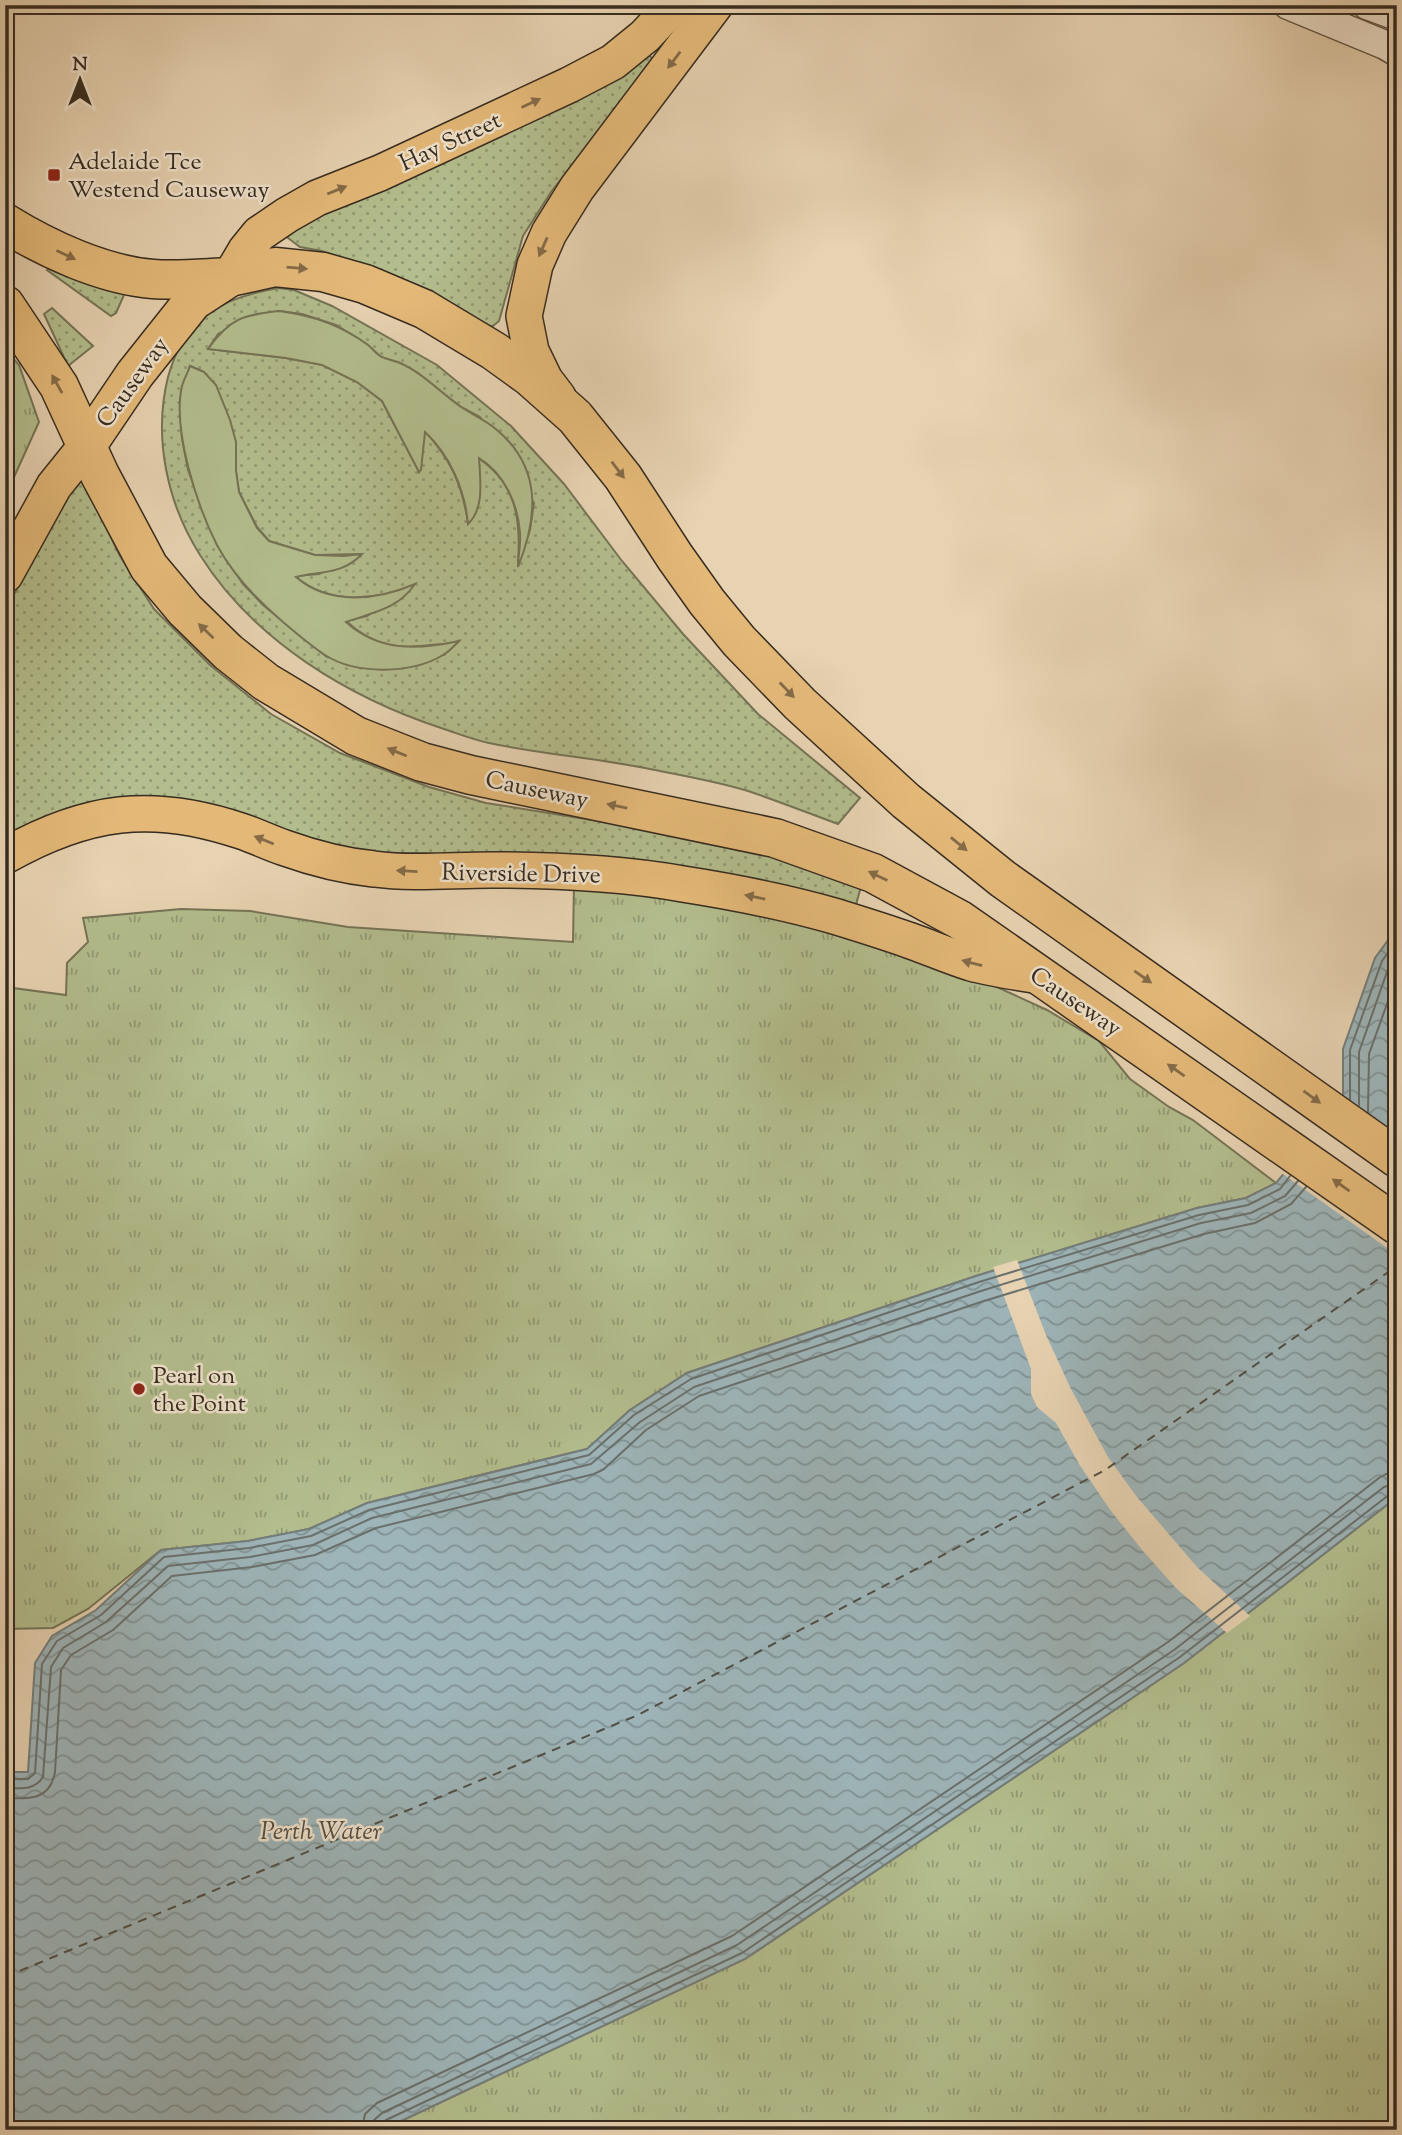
<svg xmlns="http://www.w3.org/2000/svg" width="1402" height="2135" viewBox="0 0 1402 2135" font-family="'Sorts Mill Goudy',serif">
<style>
.grass{fill:url(#grass-dots);stroke:#757456;stroke-width:2;fill-rule:evenodd}
.park{fill:url(#park-tufts);stroke:#757456;stroke-width:2}
.garden{fill:#b3bd8d;stroke:#757456;stroke-width:2}
.water{fill:url(#water-waves);stroke:#747e7b;stroke-width:2}
.pier{fill:#e7d2b1}
.lines{fill:none;stroke-linecap:round;stroke-linejoin:round}
.shore{stroke:#6a706c;stroke-width:2}
.ferry{stroke:#504e46;stroke-width:2;stroke-dasharray:9 7;stroke-linecap:butt}
.minor-casing{stroke:#635644;stroke-width:31}
.major-casing{stroke:#372c20;stroke-width:38}
.highway-casing{stroke:#372c20;stroke-width:41}
.minor{stroke:#efe2cc;stroke-width:28}
.major{stroke:#e4b978;stroke-width:35}
.highway{stroke:#e4b978;stroke-width:38}
.oneway{fill:#856b48}
.poi-dot{fill:#8f2418;stroke:#efe2cc;stroke-width:2.5}
.labels{text-anchor:middle;stroke-width:5;stroke-linejoin:round;paint-order:stroke}
.street-label{font-size:24px;fill:#372c20;stroke:#efe2cc}
.poi-label{font-size:24px;fill:#372c20;stroke:#efe2cc;text-anchor:start}
.water-label{font-size:26px;font-style:italic;fill:#504e46;stroke:#efe2cc}
</style>
<defs>
<pattern id="grass-dots" width="8" height="8" patternUnits="userSpaceOnUse" patternTransform="scale(1.75)"><rect width="8" height="8" fill="#b3bd8d"/><path d="M2 2h.1M6 6h.1" fill="none" stroke="#929a73" stroke-width="1.8" stroke-linecap="round"/></pattern>
<pattern id="park-tufts" width="24" height="20" patternUnits="userSpaceOnUse" patternTransform="scale(1.75)"><rect width="24" height="20" fill="#b3bd8d"/><path d="M3 7l-1-3M5 7V3M7 7l1-3M15 17l-1-3M17 17v-4M19 17l1-3" fill="none" stroke="#929a73"/></pattern>
<pattern id="water-waves" width="16" height="10" patternUnits="userSpaceOnUse" patternTransform="scale(1.75)"><rect width="16" height="10" fill="#9db4b8"/><path d="M0 5q4-4 8 0t8 0" fill="none" stroke="#819395"/></pattern>
</defs>
<rect width="100%" height="100%" fill="#e7d2b1"/>
<filter id="stains"><feTurbulence type="fractalNoise" baseFrequency=".00286" numOctaves="4"/><feColorMatrix values="0 0 0 0 .2 0 0 0 0 .09 0 0 0 0 .02 0 0 0 .5 -.17"/></filter>
<radialGradient id="worn" r=".72"><stop offset=".6" stop-color="#630" stop-opacity="0"/><stop offset="1" stop-color="#630" stop-opacity=".3"/></radialGradient>
<!-- grass -->
<g class="grass">
<polygon points="646,53 654,60 551,192 523,236 499,321 493,326 488,326 381,273 322,251 300,247 288,238 287,233 291,226"/>
<polygon points="52,265 128,286 116,313 111,316 47,270"/>
<path d="M279 288 294 290 332 306 437 365 511 426 564 484 622 561 683 634 758 714 860 798 838 824C808 813 778 801 748 791 716 781 679 775 645 768 594 758 541 754 489 743 474 740 459 734 444 729 349 698 254 641 200 555 167 503 153 437 168 377 184 318 222 297 279 288ZM279 311 302 314 336 325 368 345 381 357 400 363 418 374 461 407 480 417 534 503 530 530 518 563C521 520 517 484 478 458L480 477 468 523C462 484 451 460 425 431L419 471 382 401 357 382 323 365 286 358 208 349 218 334ZM190 366 204 372 236 442V471L239 492 257 527 269 541 315 555 361 554 319 574 295 576C328 605 377 601 414 585L367 616 346 621C385 657 413 645 457 643L443 655 416 666 327 657 263 605 243 584 217 545 188 470 182 439 180 404Z"/>
<polygon points="52,308 93,346 68,366 44,314"/>
<polygon points="82,477 120,556 154,609 210,665 271,714 340,753 429,787 486,803 679,834 780,854 862,883 854,912 367,859 228,812 5,845 5,612 61,503"/>
</g>
<!-- park -->
<g class="park">
<polygon points="5,349 19,365 39,422 5,497"/>
<polygon points="574,883 707,899 933,961 997,987 1047,1010 1099,1041 1130,1079 1169,1107 1193,1120 1276,1183 1246,1198 1197,1208 976,1276 687,1373 630,1410 587,1449 367,1503 309,1529 248,1541 161,1550 88,1609 53,1628 5,1629 5,987 66,995 67,963 88,942 83,918 181,909 250,911 348,927 573,942"/>
<polygon points="1397,1497 1397,2130 382,2130 745,1959 1184,1663"/>
</g>
<!-- garden -->
<g class="garden">
<path d="M279 311C312 315 341 325 368 345 372 348 375 353 380 356 386 360 394 360 400 363 423 373 441 393 461 407 473 415 486 420 497 430 542 468 538 517 518 567 518 556 521 544 520 533 518 504 504 473 479 458 480 479 485 508 468 524 465 490 450 455 425 432L421 470 419 472 382 401 357 382 322 365 286 358 208 349C230 318 243 315 279 311Z"/>
<path d="M190 366 204 372 216 385 230 420 236 442V471L239 492 257 528 269 541 315 555 344 556 362 554C342 575 321 571 296 577 329 606 378 600 415 584 397 610 373 612 346 622 379 652 418 650 459 641 454 646 449 652 443 655 412 674 356 675 325 655 310 645 296 633 283 622 257 600 233 575 217 545 197 506 172 429 182 386 184 379 188 372 190 366Z"/>
</g>
<!-- water -->
<polygon class="water" points="1397,928 1397,1497 1184,1663 745,1959 382,2130 5,2130 5,1772 28,1772 35,1663 52,1636 96,1610 161,1550 248,1541 309,1529 367,1503 587,1449 630,1410 687,1373 976,1276 1197,1208 1246,1198 1276,1183 1343,1103 1343,1049 1375,958"/>
<!-- pier -->
<g class="pier">
<polygon points="1340,1093 1397,1134 1397,1255 1280,1172 1340,1102"/>
<polygon points="1017,1260 1046,1335 1071,1389 1108,1457 1137,1497 1197,1567 1250,1616 1227,1633 1176,1588 1143,1551 1111,1511 1079,1464 1056,1423 1037,1407 1031,1394 1031,1369 993,1267"/>
</g>
<g class="lines">
<!-- shore -->
<g class="shore">
<polyline points="1350,1099 1350,1050 1382,961 1397,940"/>
<polyline points="1359,1105 1359,1052 1389,966 1397,955"/>
<polyline points="1368,1112 1369,1054 1397,976"/>
<polyline points="5,1779 28,1779 35,1773 42,1664 57,1641 101,1615 164,1557 249,1548 311,1536 369,1510 589,1455 634,1415 691,1379 979,1282 1199,1215 1248,1205 1280,1189 1290,1176"/>
<path d="M5 1788C20 1788 34 1791 43 1777L51 1667 63 1648 106 1622 168 1566 250 1557 313 1545 372 1518 591 1464 640 1422 694 1387 981 1291 1201 1223 1251 1213 1285 1196 1298 1181"/>
<path d="M5 1798C28 1799 50 1801 55 1772L61 1670 71 1655 113 1630 172 1576 252 1567 315 1555 376 1528 594 1474 604 1469 646 1430 699 1396 984 1301 1204 1234 1255 1223 1291 1204 1306 1187"/>
<polyline points="362,2130 365,2114 377,2103 732,1936 1168,1642 1379,1478 1386,1474 1397,1473"/>
<polyline points="372,2130 374,2120 382,2113 737,1945 1174,1650 1384,1487 1397,1483"/>
<polyline points="381,2130 382,2124 386,2120 742,1953 1180,1657 1390,1494 1397,1492"/>
</g>
<!-- ferry -->
<polyline class="ferry" points="5,1977 638,1715 1105,1470 1397,1266"/>
<defs>
<g id="minor">
<polyline points="1288,5 1385,45 1397,52"/>
<polyline points="1367,5 1397,16"/>
</g>
<g id="major">
<polyline points="230,277 246,250 259,234 287,215 317,198 380,173 569,85 613,62 645,36 674,5"/>
<polyline points="558,397 545,380 531,351 524,316 535,265 549,233 577,188 715,5"/>
<polyline points="5,575 54,486 87,445"/>
<path d="M5 856C86 810 152 801 241 831 256 836 270 843 285 848 313 858 344 866 374 869 413 874 452 870 491 870 555 870 620 873 683 884 734 892 785 902 834 916 860 924 886 932 911 941 931 948 951 957 971 963 993 969 1017 972 1039 976"/>
</g>
<g id="highway">
<path d="M5 223C47 249 103 275 153 279 178 281 205 278 230 277"/>
<polyline points="5,305 59,386 100,475 149,567 185,610 228,652 266,682 356,736 422,762 471,775 775,838 873,873 960,920 1397,1225"/>
<polyline points="87,445 135,374 193,301 230,277 275,267 323,272 365,284 424,309 494,351 530,377 575,417 623,477 675,557 707,602 739,641 800,704 906,801 1003,879 1397,1158"/>
</g>
</defs>
<!-- minor casing -->
<use href="#minor" class="minor-casing"/>
<!-- major casing -->
<use href="#major" class="major-casing"/>
<!-- highway casing -->
<use href="#highway" class="highway-casing"/>
<!-- minor -->
<use href="#minor" class="minor"/>
<!-- major -->
<use href="#major" class="major"/>
<!-- highway -->
<use href="#highway" class="highway"/>
</g>
<!-- one-way arrows -->
<defs><path id="oneway-solid" d="M-6-.8H1V-3.2L6.5 0L1 3.2V.8H-6Z" transform="scale(1.75)"/></defs>
<g class="oneway">
<use href="#oneway-solid" transform="translate(674 60) rotate(127)"/>
<use href="#oneway-solid" transform="translate(531 103) rotate(-25)"/>
<use href="#oneway-solid" transform="translate(337 190) rotate(-22)"/>
<use href="#oneway-solid" transform="translate(543 247) rotate(114)"/>
<use href="#oneway-solid" transform="translate(66 255) rotate(25)"/>
<use href="#oneway-solid" transform="translate(297 268) rotate(5)"/>
<use href="#oneway-solid" transform="translate(57 384) rotate(-119)"/>
<use href="#oneway-solid" transform="translate(618 470) rotate(53)"/>
<use href="#oneway-solid" transform="translate(206 631) rotate(-136)"/>
<use href="#oneway-solid" transform="translate(787 690) rotate(46)"/>
<use href="#oneway-solid" transform="translate(397 752) rotate(-158)"/>
<use href="#oneway-solid" transform="translate(617 806) rotate(-168)"/>
<use href="#oneway-solid" transform="translate(264 840) rotate(-158)"/>
<use href="#oneway-solid" transform="translate(959 844) rotate(39)"/>
<use href="#oneway-solid" transform="translate(407 871) rotate(-177)"/>
<use href="#oneway-solid" transform="translate(878 876) rotate(-154)"/>
<use href="#oneway-solid" transform="translate(755 897) rotate(-168)"/>
<use href="#oneway-solid" transform="translate(972 963) rotate(-165)"/>
<use href="#oneway-solid" transform="translate(1143 977) rotate(35)"/>
<use href="#oneway-solid" transform="translate(1176 1070) rotate(-145)"/>
<use href="#oneway-solid" transform="translate(1312 1097) rotate(36)"/>
<use href="#oneway-solid" transform="translate(1341 1185) rotate(-145)"/>
</g>
<!-- markers -->
<g class="poi-dot">
<rect x="47" y="168" width="14" height="14" rx="3.5"/>
<circle cx="139" cy="1389" r="7"/>
</g>
<g class="labels">
<!-- street labels -->
<g class="street-label">
<text transform="translate(450 141) rotate(-25)" y="8">Hay Street</text>
<text transform="translate(132 382) rotate(-54)" y="8">Causeway</text>
<text transform="translate(537 789) rotate(12)" y="8">Causeway</text>
<text transform="translate(521 873) rotate(1)" y="8">Riverside Drive</text>
<text transform="translate(1076 1001) rotate(34)" y="8">Causeway</text>
</g>
<!-- poi labels -->
<g class="poi-label">
<text x="68" y="169">Adelaide Tce<tspan x="68" dy="28">Westend Causeway</tspan></text>
<text x="153" y="1383">Pearl on<tspan x="153" dy="28">the Point</tspan></text>
</g>
<!-- water labels -->
<g class="water-label">
<text x="321" y="1839">Perth Water</text>
</g>
</g>
<!-- margin -->
<rect width="1402" height="2135" fill="none" stroke="#e7d2b1" stroke-width="28"/>
<rect x="7" y="7" width="1388" height="2121" fill="none" stroke="#372c20" stroke-width="3.5"/>
<rect x="14" y="14" width="1374" height="2107" fill="none" stroke="#372c20" stroke-width="2"/>
<!-- north arrow -->
<g transform="translate(80 80)" stroke="#efe2cc" stroke-width="5" paint-order="stroke">
<path d="M0-5L12 26L0 18L-12 26Z" fill="#372c20"/>
<text y="-10" font-size="19" font-weight="bold" text-anchor="middle" fill="#372c20">N</text>
</g>
<rect width="100%" height="100%" filter="url(#stains)"/>
<rect width="100%" height="100%" fill="url(#worn)"/>
</svg>
